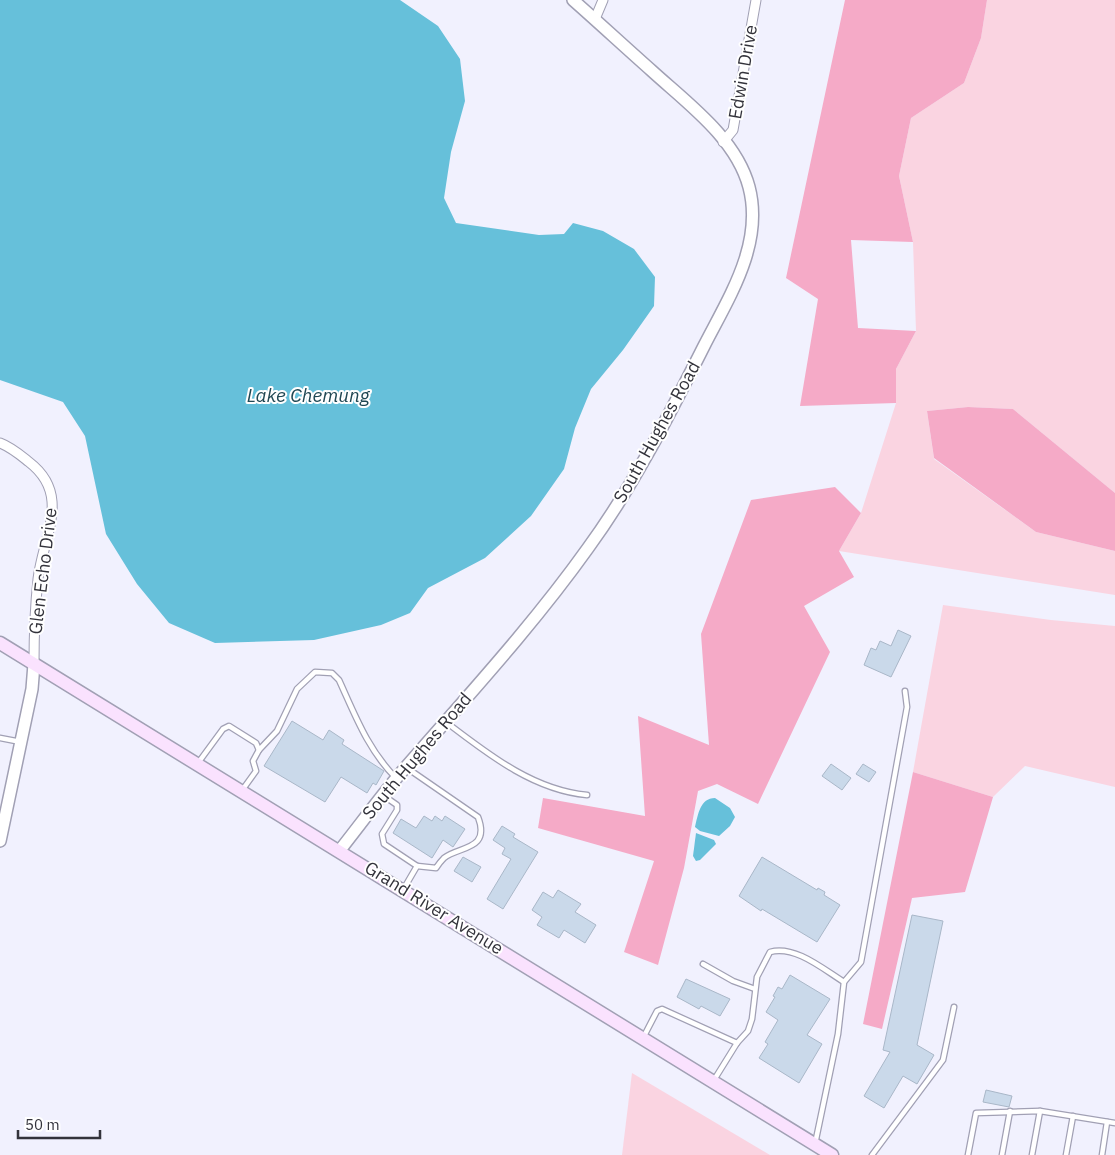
<svg xmlns="http://www.w3.org/2000/svg" width="1115" height="1155" viewBox="0 0 1115 1155" font-family="'IBM Plex Sans',sans-serif">
<style>
.green{fill:#fad4e1}
.forest{fill:#f5aac7}
.water{fill:#66c0da}
.building{fill:#cad9ea;stroke:#a9b7c8}
.lines{fill:none;stroke-linecap:round;stroke-linejoin:round}
.service-casing{stroke:#a1a0b4;stroke-width:7}
.minor-casing{stroke:#a1a0b4;stroke-width:11}
.tertiary-casing{stroke:#a1a0b4;stroke-width:14}
.secondary-casing{stroke:#a1a0b4;stroke-width:15}
.service{stroke:#fff;stroke-width:4.5}
.minor{stroke:#fff;stroke-width:9}
.tertiary{stroke:#fff;stroke-width:11}
.secondary{stroke:#fae2fe;stroke-width:12}
.labels{text-anchor:middle;stroke-width:4;stroke-linejoin:round;paint-order:stroke}
.street-label{font-size:18px;fill:#33333b;stroke:#fff}
.water-label{font-size:19px;font-style:italic;fill:#204854;stroke:#fff}
</style>
<rect width="100%" height="100%" fill="#f1f1fe"/>
<!-- green -->
<g class="green">
<polygon points="987,0 1115,0 1115,493 1013,409 968,407 927,411 934,459 1036,532 1115,551 1115,595 839,551 861,513 896,403 896,369 916,331 913,242 899,176 911,118 964,83 981,38"/>
<polygon points="943,605 1051,620 1115,626 1115,787 1025,766 993,797 913,772"/>
<polygon points="632,1073 770,1155 622,1155"/>
</g>
<!-- forest -->
<g class="forest">
<polygon points="845,0 987,0 981,38 964,83 911,118 899,176 913,242 851,240 858,328 916,331 896,369 896,403 800,406 818,299 786,278"/>
<polygon points="968,407 1013,409 1115,493 1115,551 1036,532 934,458 927,411"/>
<polygon points="835,487 861,513 839,551 854,577 804,606 830,652 758,804 717,784 698,791 684,868 658,965 624,952 654,861 538,828 543,798 645,816 638,716 709,745 701,634 751,500"/>
<polygon points="913,772 993,797 965,892 912,898 882,1029 863,1024"/>
</g>
<!-- water -->
<g class="water">
<polygon points="0,0 400,0 438,26 460,59 465,101 451,152 444,198 456,223 539,235 564,234 573,223 603,231 634,249 655,277 654,306 623,350 591,389 575,428 564,469 531,516 485,558 428,588 410,613 381,625 314,640 215,643 169,623 137,584 106,534 85,436 63,402 0,380"/>
<path d="M715 798 730 808 735 817 730 826 719 836 700 831 695 827C698 815 700 798 715 798Z"/>
<polygon points="696,833 714,840 716,844 700,860 696,861 693,856"/>
</g>
<!-- building -->
<g class="building">
<polygon points="898,630 911,636 891,677 864,665 871,648 876,650 880,641 891,646"/>
<polygon points="292,721 323,740 329,730 344,740 342,744 384,771 376,785 373,783 367,793 341,777 325,802 264,766"/>
<polygon points="831,764 851,778 842,790 822,776"/>
<polygon points="863,764 876,772 869,782 856,774"/>
<polygon points="424,816 432,821 435,816 442,821 445,816 465,829 453,847 443,840 432,858 393,833 401,819 416,828"/>
<polygon points="502,826 515,834 513,837 538,852 503,909 487,899 511,859 502,854 505,848 493,840"/>
<polygon points="463,857 481,867 472,882 454,871"/>
<polygon points="762,857 817,890 818,888 825,892 824,895 840,905 817,942 762,909 761,911 739,896"/>
<polygon points="558,890 581,904 575,912 596,925 585,943 564,930 559,938 537,925 542,917 532,910 543,892 553,898"/>
<polygon points="912,915 943,921 917,1045 934,1055 917,1084 903,1076 884,1108 864,1096 890,1052 883,1050"/>
<polygon points="790,975 830,999 807,1035 822,1044 799,1083 759,1058 768,1044 765,1042 778,1020 766,1012 775,997 773,996 778,987 782,989"/>
<polygon points="686,979 730,999 720,1016 701,1006 699,1009 677,997"/>
<polygon points="986,1090 1012,1096 1009,1107 983,1102"/>
</g>
<g class="lines">
<defs>
<g id="service">
<path d="M446 722C488 754 533 790 587 795"/>
<polyline points="0,738 21,742"/>
<path d="M259 750 277 731 297 689 315 672 332 673 339 680C355 715 368 750 396 778"/>
<polyline points="198,763 223,729 229,726 256,743 259,750 253,761 256,771 243,789"/>
<polyline points="384,796 397,805 397,810 382,834 384,844 417,866"/>
<path d="M403 890 417 866 436 868C438 865 441 861 444 858 458 846 491 851 478 817L407 768"/>
<polyline points="703,964 733,981 755,989"/>
<polyline points="643,1038 657,1011 662,1009 737,1043"/>
<path d="M714 1080 737 1043 748 1031 752 1019 757 977 770 952C795 945 823 969 844 982"/>
<polyline points="815,1144 838,1034 844,982 861,962 907,707 905,691"/>
<polyline points="872,1155 943,1060 954,1007"/>
<polyline points="968,1155 976,1113 1040,1111 1115,1123"/>
<polyline points="1002,1155 1010,1111"/>
<polyline points="1032,1155 1040,1111"/>
<polyline points="1066,1155 1073,1116"/>
<polyline points="1102,1155 1107,1122"/>
</g>
<g id="minor">
<polyline points="595,19 603,0"/>
<polyline points="723,142 733,130 756,0"/>
<path d="M0 443C11 447 19 454 29 462 72 495 43 536 38 579 35 607 34 636 34 664"/>
</g>
<g id="tertiary">
<polyline points="0,841 32,689 34,664"/>
<path d="M340 850C359 826 378 800 399 775 463 701 531 628 588 548 634 485 669 415 704 346 729 297 764 244 749 187 736 138 687 103 652 71 625 47 599 23 573 0"/>
</g>
<polyline id="secondary" points="0,643 832,1155"/>
</defs>
<!-- service casing -->
<use href="#service" class="service-casing"/>
<!-- minor casing -->
<use href="#minor" class="minor-casing"/>
<!-- tertiary casing -->
<use href="#tertiary" class="tertiary-casing"/>
<!-- secondary casing -->
<use href="#secondary" class="secondary-casing"/>
<!-- service -->
<use href="#service" class="service"/>
<!-- minor -->
<use href="#minor" class="minor"/>
<!-- tertiary -->
<use href="#tertiary" class="tertiary"/>
<!-- secondary -->
<use href="#secondary" class="secondary"/>
</g>
<g class="labels">
<!-- street labels -->
<g class="street-label">
<text transform="translate(743 72) rotate(-80)" y="6">Edwin Drive</text>
<text transform="translate(657 432) rotate(-61)" y="6">South Hughes Road</text>
<text transform="translate(43 571) rotate(-83)" y="6">Glen Echo Drive</text>
<text transform="translate(417 756) rotate(-50)" y="6">South Hughes Road</text>
<text transform="translate(434 908) rotate(32)" y="6">Grand River Avenue</text>
</g>
<!-- water labels -->
<g class="water-label">
<text x="308" y="402">Lake Chemung</text>
</g>
</g>
<!-- scale -->
<path d="M18 1130v8h82v-8" fill="none" stroke="#33333b" stroke-width="2.5"/>
<text x="25" y="1130" font-size="15" fill="#33333b" stroke="#ffffff" stroke-width="4" paint-order="stroke">50 m</text>
</svg>
